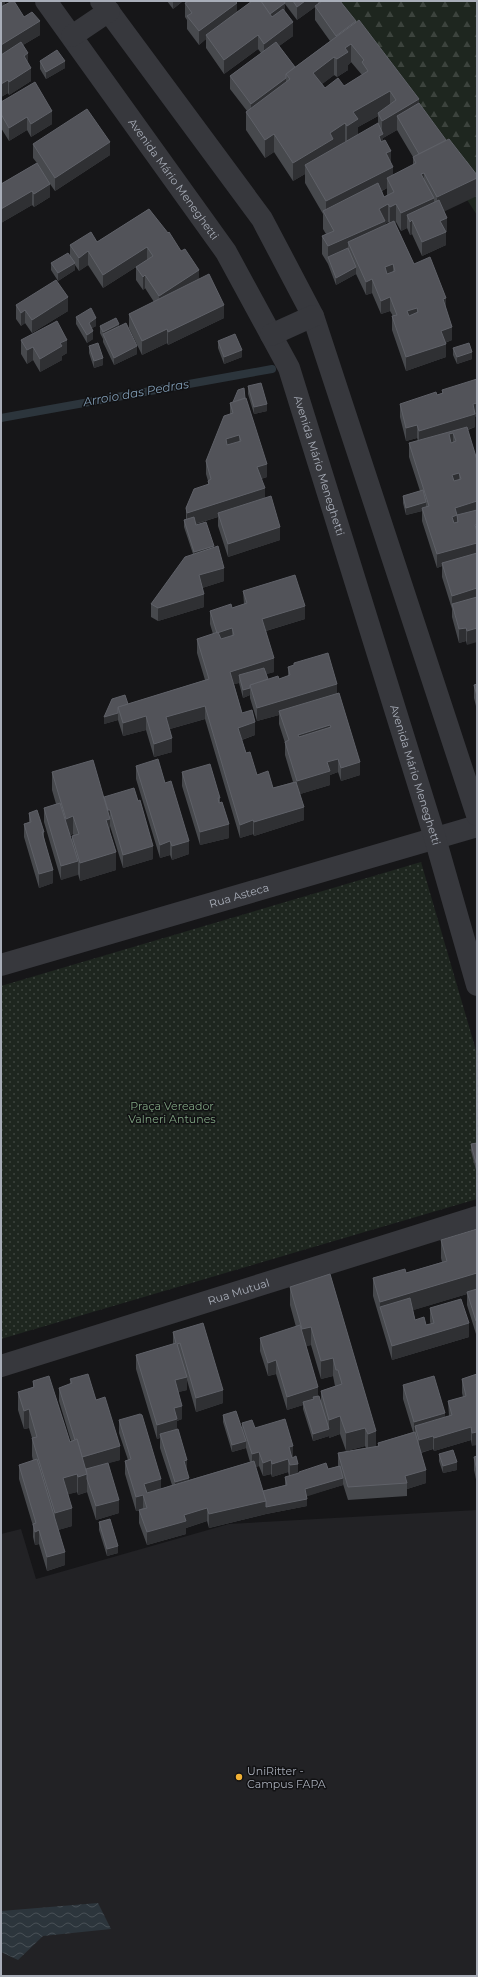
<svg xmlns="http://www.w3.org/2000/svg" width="478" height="1977" viewBox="0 0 478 1977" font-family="Montserrat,sans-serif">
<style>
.built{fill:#222225}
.forest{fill:url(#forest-firs)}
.park{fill:url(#park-dots)}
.water{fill:url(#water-waves)}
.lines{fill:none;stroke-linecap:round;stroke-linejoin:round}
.stream{stroke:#2c353c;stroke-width:8}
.minor{stroke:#37383d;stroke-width:22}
.tertiary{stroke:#37383d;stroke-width:22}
.wall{fill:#47494d;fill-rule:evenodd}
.shaded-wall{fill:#2f3033}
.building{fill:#525359;stroke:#5f6168;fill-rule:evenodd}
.poi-dot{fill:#f2b134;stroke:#111113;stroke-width:1.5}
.labels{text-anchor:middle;stroke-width:3;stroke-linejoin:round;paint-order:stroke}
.street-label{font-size:11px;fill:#a8adb8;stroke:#111113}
.park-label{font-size:11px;fill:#7fa381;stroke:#111113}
.poi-label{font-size:11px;fill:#a8adb8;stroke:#111113;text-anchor:start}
.water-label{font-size:12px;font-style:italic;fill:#7f9bb3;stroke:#111113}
</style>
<defs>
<pattern id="forest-firs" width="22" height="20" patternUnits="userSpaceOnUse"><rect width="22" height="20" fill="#1e261f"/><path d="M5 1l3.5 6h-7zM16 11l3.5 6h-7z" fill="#3c433d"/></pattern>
<pattern id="park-dots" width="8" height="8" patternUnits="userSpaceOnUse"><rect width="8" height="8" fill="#1e261f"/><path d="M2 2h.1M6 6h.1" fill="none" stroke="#3c433d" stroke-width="1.8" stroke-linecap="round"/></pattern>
<pattern id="water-waves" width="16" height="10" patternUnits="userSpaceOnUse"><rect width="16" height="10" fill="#2c353c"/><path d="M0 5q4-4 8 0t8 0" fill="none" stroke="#485056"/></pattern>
</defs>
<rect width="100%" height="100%" fill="#161618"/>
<!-- built -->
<polygon class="built" points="477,1510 477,1976 1,1976 1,1534 21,1529 36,1579 229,1524"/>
<!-- forest -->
<polygon class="forest" points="329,1 477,1 477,215 386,76"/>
<!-- park -->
<polygon class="park" points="421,862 477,1054 477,1199 1,1339 1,986"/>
<!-- water -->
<polygon class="water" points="98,1903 111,1929 43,1936 18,1960 1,1952 1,1911"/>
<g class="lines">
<!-- stream -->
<polyline class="stream" points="1,418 272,369"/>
<!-- minor -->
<g class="minor">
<path id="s1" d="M1 965 477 826"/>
<path id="s2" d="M1 1366 477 1217"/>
</g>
<!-- tertiary -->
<g class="tertiary">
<path id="s3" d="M46 1 226 252 289 368 435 838 477 985"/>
<polyline points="101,1 262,219 313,316 477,815"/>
<polyline points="72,36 109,11"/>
<polyline points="271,335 313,316"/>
</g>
</g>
<!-- wall -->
<g class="wall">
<polygon points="1,1 5,1 5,5 24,17 40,35 23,45 28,63 31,81 9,95 8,93 1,97"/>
<polygon points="167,1 183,1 173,9"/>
<path d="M189 1H235L237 12 252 1H340L419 103 444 212 447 231 446 232V245L422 256 412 234 410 235 407 228 401 231 396 222 395 223 414 264 446 308 452 340 445 343 446 357 406 371 392 330V316H393L390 311 381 314 372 293 366 295 356 274 336 285 328 264 322 254V236L326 234 323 229V214L305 183V174L293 181 274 152 265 158 246 130V112L247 111 230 89V76L261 53 258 49 224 74 206 48V39L199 45 187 29V20L185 17V3ZM285 4 297 20 315 7V20L330 41 295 67 279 46 293 36 284 11 285 10ZM351 62 362 75 344 86 325 88 322 84 334 75 337 77 348 70V65ZM378 116V124L358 135V127ZM397 130 413 157V165L393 175 391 163 383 141V138ZM345 141 346 142 333 149ZM387 188V195L384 197 382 191ZM388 222 389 223 385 225V224Z"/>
<polygon points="40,61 65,68 46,79 40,69"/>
<polygon points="1,102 52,124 31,137 27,130 9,141 1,128"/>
<polygon points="33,144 110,155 55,191 50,184 50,197 34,207 32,205 1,223 1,184 37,163 33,158"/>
<polygon points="149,209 199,279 224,318 168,345 167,343 142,355 129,328 129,314 154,302 145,288 143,290 136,280 136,267 147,260 103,288 88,265 79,271 75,265 75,270 58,281 51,270 51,263 70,257 70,245 97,242"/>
<polygon points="16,305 68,311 32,333 25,323 21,326 16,319"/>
<polygon points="76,317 96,326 92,328 93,339 87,343 76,324"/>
<polygon points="100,326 119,326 137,354 114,365 103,342 103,339 100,333"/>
<polygon points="21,340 67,353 62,356 62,360 40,372 33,360 27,364 21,354"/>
<polygon points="218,341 242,357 224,364 218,348"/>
<polygon points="89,346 103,365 94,368 89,353"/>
<polygon points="453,348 472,359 457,364 453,355"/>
<polygon points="248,386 267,411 254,414 248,394"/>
<polygon points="442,390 475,417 475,427 468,430 467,645 466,641 459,643 452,617 452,609 442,577 442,566 437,568 422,521 422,511 406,515 403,503 403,496 420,491 409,457 409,443 418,441 417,438 406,441 400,417 400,404 437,395 442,393"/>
<polygon points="245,398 267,477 261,479 265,498 280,540 228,557 218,526 218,517 196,524 214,548 224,581 202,588 204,607 158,621 151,617 151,604 193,554 184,527 184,520 186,519 186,508 208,485 208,481 206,474 206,461 230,414 230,403"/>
<path d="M243 591 305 619 266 631 274 672 266 674 268 679H279L288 676V667L337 693 360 775 341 781 338 772 330 775V785L300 794 304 820 254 836 253 834 240 838 205 719 170 729 172 752 154 757 146 730 123 736 118 720 104 724 112 699 128 704 205 680 197 653V639L213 634 210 624V611L232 608 244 604ZM239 683 243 698 250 695V698L257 721 279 715V724L285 743V755L293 782 273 788 257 775 246 753 242 740 255 735 242 713 234 684Z"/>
<polygon points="477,684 477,710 474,698 474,685"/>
<polygon points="136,766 165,783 189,854 172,860 170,855 160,858 136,779"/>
<path d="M52 772 104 797 153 859 123 868 110 826V835L116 870 80 881 78 874 61 880 44 822V808L56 804 52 790ZM73 834 74 836H72V841L70 835Z"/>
<polygon points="182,772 220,798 220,803 229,838 200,845 182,786"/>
<polygon points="29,813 44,832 44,837 53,883 39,888 24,837 24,824 29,822"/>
<polygon points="477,1143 477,1170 476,1170 471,1151 471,1144"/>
<polygon points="477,1229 476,1334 467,1305 467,1294 413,1310 415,1320 426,1325 431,1324 430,1322 430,1308 469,1337 392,1360 373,1296 373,1278 406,1273 442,1262 441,1258 441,1240"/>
<path d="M330 1274 376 1447 378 1446V1443L413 1432 403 1399V1385L445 1417 449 1416 448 1401 463 1397 462 1393V1379L477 1374 472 1446 471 1440 434 1451 433 1449 421 1453 426 1483 407 1489V1496L348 1500 343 1484V1485L306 1496 307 1506 266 1514 209 1528 207 1521 186 1528V1534L147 1545 139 1523V1510L143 1509 136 1511 125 1474V1461L128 1460 119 1433V1420L161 1489 172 1485 160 1448V1438L157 1439 136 1369V1355L173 1344V1332L223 1403 196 1412 187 1380V1390L178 1392 182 1419 177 1421V1429L189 1480 250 1462 246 1448 232 1452 223 1422V1415L242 1429V1423L255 1428 293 1457 298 1473 328 1469 338 1466V1453L366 1448 365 1446 346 1451 340 1434 329 1438V1436L313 1441 303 1409V1405L287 1410 276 1374 268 1376 260 1351V1338L296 1327 290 1305V1287ZM311 1345 321 1379 333 1376 335 1386 321 1391V1402L318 1396 306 1346ZM259 1466 263 1476 271 1474 272 1477 288 1472 289 1476 285 1477V1485L263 1491 255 1467Z"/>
<polygon points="70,1379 96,1400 120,1460 108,1463 119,1513 96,1520 87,1492 78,1495 77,1492 68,1494 72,1526 58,1530 65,1565 47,1571 39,1544 35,1545 33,1537 33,1526 19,1479 19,1465 33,1461 32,1456 32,1438 29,1428 24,1429 18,1410 18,1392 33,1388 33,1381 70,1442 71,1441 59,1401 59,1388 70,1384"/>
<polygon points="439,1454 457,1470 443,1473 439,1461"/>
<polygon points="477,1456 477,1484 474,1470 474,1457"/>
<polygon points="99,1522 118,1553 107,1556 99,1530"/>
</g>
<!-- shaded-wall -->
<g class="shaded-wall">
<polygon points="3,1 5,1 5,7 1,10 1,2"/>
<polygon points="173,1 183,1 173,9"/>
<polygon points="305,1 318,1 318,5 297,20 297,7"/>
<polygon points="237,3 237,17 206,35 206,39 199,45 199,31"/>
<polygon points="285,3 285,10 269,23 269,15"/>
<polygon points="40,21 40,35 1,58 1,45"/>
<polygon points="293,22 293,36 264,57 264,44"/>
<polygon points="258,35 258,49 224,74 224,60"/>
<polygon points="351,44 351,62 348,65 348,70 337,77 337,59 345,48"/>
<polygon points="28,53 28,66 24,56"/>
<polygon points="334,57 334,75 313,91 313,73"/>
<polygon points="65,61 65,68 46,79 46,72"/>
<polygon points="31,68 31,81 9,95 9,82"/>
<polygon points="286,78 286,91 251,117 251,104"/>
<polygon points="8,80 8,93 1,97 1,84"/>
<polygon points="390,91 390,109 378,113 378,116 358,127 358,137 347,144 347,126 353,112"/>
<polygon points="419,99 419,117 397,116 397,130 383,138 383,153 379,136 382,135 382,121"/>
<polygon points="52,111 52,124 31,137 31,124"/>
<polygon points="27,117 27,130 9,141 9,128"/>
<polygon points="345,123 345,141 333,149 333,157 305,165 305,174 293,181 293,163 330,133"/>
<polygon points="274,134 274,152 265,158 265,140"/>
<polygon points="110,142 110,155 55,191 55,178"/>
<polygon points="391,151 391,168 393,167 393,185 387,178 387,188 327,218 326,216 326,201 386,153"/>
<polygon points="424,173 424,191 421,174"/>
<polygon points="477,178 477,196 437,215 437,197"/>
<polygon points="50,184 50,197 34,207 34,194"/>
<polygon points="32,191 32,205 1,223 1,209"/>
<polygon points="434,198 434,216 412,220 412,234 410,235 410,222 407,215 407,228 401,231 401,213"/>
<polygon points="388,204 388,222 385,224 385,239 348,242 348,255 328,257 328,246 379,209"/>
<polygon points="396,204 396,222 390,226 390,207"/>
<polygon points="447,218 447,231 440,234 446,232 446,245 422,256 422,242 440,221"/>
<polygon points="147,247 147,260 103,288 103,275"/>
<polygon points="88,251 88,265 79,271 79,258"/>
<polygon points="75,263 75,270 58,281 58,273"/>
<polygon points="393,264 393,277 385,280 385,267"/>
<polygon points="356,267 356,274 336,285 336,278"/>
<polygon points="199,270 199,284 159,309 159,296"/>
<polygon points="145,275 145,288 143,290 143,277"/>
<polygon points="372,279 372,293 366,295 366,282"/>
<polygon points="68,297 68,311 32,333 32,320"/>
<polygon points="390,297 390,311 381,314 381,301"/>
<polygon points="446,298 446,312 443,299"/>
<polygon points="224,305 224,318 168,345 168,332"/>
<polygon points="417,308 417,321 407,325 407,311"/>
<polygon points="25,310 25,323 21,326 21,313"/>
<polygon points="96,318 96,326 89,330 89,323"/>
<polygon points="119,324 119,332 103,335 103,332"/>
<polygon points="452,327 452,340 441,344 441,331"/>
<polygon points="167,329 167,343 142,355 142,341"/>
<polygon points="93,331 93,339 87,343 87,335"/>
<polygon points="67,340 67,353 62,356 62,360 40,372 40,359 60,343"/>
<polygon points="446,344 446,357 406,371 406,357"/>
<polygon points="137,346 137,354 114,365 114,358"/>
<polygon points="33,347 33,360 27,364 27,350"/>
<polygon points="242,350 242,357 224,364 224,357"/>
<polygon points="472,352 472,359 457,364 457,357"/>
<polygon points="103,358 103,365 94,368 94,361"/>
<polygon points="477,403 477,416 475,417 475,427 453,434 453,446 419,444 419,431 473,404"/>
<polygon points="267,404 267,411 254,414 254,407"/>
<polygon points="417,425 417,438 406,441 406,428"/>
<polygon points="239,435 239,448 226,453 226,439"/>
<polygon points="267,464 267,477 257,480 257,467"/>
<polygon points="459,473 459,487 452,489 452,475"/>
<polygon points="265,488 265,502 218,513 218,517 187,526 187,513"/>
<polygon points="477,501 477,514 457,515 457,529 452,530 452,517 455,508"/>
<polygon points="426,502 426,509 422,508 422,511 406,515 406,508"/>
<polygon points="477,524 477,537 475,525"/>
<polygon points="280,527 280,540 228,557 228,544"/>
<polygon points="477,543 477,556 442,563 442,566 437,568 437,554"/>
<polygon points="214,546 214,553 194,559 194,552"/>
<polygon points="224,568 224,581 199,589 199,575"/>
<polygon points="477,588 477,601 452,604 452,596"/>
<polygon points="204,594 204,607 158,621 158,608"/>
<polygon points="305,606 305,619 262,632 262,619"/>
<polygon points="232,628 232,641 217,646 217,633"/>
<polygon points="466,628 466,641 459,643 459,629"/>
<polygon points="477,628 477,642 467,645 467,631"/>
<polygon points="274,658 274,672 241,682 239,675 239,683 230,685 230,672"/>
<polygon points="337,684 337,697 279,711 279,715 257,721 257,708"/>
<polygon points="250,688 250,695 243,698 243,690"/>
<polygon points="205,706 205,719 166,730 166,717"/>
<polygon points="118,713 118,720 104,724 104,717"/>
<polygon points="146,716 146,730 123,736 123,723"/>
<polygon points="255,722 255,735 238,741 238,728"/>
<polygon points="330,725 330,738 298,748 298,735"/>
<polygon points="172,738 172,752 154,757 154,744"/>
<polygon points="338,759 338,772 330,775 330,785 297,795 297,781 327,762"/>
<polygon points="360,762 360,775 341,781 341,768"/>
<polygon points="304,807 304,820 254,836 254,822"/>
<polygon points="106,810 110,810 110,837 106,838"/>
<polygon points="73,816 73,834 66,837 66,819"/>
<polygon points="253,820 253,834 240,838 240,825"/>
<polygon points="229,824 229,838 200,845 200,832"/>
<polygon points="170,841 170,855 160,858 160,845"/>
<polygon points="189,841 189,854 172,860 172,846"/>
<polygon points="153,846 153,859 123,868 123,855"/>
<polygon points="116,852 116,870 80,881 80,863"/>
<polygon points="78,861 78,875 61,880 61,866"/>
<polygon points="53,870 53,883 39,888 39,874"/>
<rect x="476" y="1163" width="1" height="7"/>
<polygon points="477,1273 477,1291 467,1292 467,1294 384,1319 380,1307 380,1302"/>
<rect x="476" y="1321" width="1" height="13"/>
<polygon points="469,1323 469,1337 392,1360 392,1346"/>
<polygon points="311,1327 311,1345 302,1347 302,1329"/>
<polygon points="333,1358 333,1376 321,1379 321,1361"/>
<polygon points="276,1360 276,1374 268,1376 268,1363"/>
<polygon points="187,1377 187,1390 175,1393 175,1380"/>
<polygon points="318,1387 318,1401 314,1399 313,1397 313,1402 303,1402 303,1405 287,1410 287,1397"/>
<polygon points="223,1390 223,1403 196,1412 196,1398"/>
<polygon points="182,1406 182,1419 177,1421 177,1433 160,1434 160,1438 157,1439 157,1425 174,1408"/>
<polygon points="29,1409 29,1428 24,1429 24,1411"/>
<polygon points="445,1413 445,1426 415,1426 415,1435 414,1436 414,1422"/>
<polygon points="340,1416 340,1434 329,1438 329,1420"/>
<polygon points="471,1427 471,1440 434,1451 434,1438"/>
<polygon points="365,1428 365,1446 346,1451 346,1433"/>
<polygon points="329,1429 329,1436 313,1441 313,1434"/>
<polygon points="376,1431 376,1449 368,1452 368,1434"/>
<polygon points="477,1432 477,1445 472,1446 472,1433"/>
<polygon points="433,1436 433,1449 419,1453 419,1440"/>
<polygon points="246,1441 246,1448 232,1452 232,1445"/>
<polygon points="120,1446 120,1460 81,1471 81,1458"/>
<polygon points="293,1446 293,1459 289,1460 289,1447"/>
<polygon points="259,1452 259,1466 252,1468 252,1454"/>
<polygon points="288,1459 288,1472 272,1477 272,1464"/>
<polygon points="187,1460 187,1473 184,1461"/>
<polygon points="271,1460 271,1474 263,1476 263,1463"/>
<polygon points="457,1462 457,1470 443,1473 443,1466"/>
<polygon points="298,1464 298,1477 290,1479 290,1465"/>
<polygon points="426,1470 426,1483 407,1489 407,1483 405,1476"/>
<polygon points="77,1474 77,1492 63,1496 63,1478"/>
<polygon points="87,1474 87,1492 78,1495 78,1477"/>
<polygon points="189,1478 189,1491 175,1496 175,1482"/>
<polygon points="343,1478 343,1485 305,1497 305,1489"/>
<polygon points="161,1479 161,1493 144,1498 144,1484"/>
<polygon points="143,1495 143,1508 136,1511 136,1497"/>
<polygon points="307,1499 307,1506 266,1514 209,1528 209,1514 266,1501"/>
<polygon points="119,1500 119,1513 96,1520 96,1506"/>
<polygon points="72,1508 72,1526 55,1531 55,1513"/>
<polygon points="207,1508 207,1521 186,1528 186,1534 147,1545 147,1532 184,1515"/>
<polygon points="39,1530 39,1544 35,1545 35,1532"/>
<polygon points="118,1546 118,1553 107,1556 107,1549"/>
<polygon points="65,1552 65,1565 47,1571 47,1557"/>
</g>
<!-- building -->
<g class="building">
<polygon points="12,1 14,1 24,17 32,12 40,21 1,45 1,7"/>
<polygon points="189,1 235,1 237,3 199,31 187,16 192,13 185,3"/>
<polygon points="252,1 261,1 272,17 283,9 293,22 264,44 258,35 224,60 206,35"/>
<polygon points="261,1 284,1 285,3 270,14"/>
<polygon points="293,1 305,1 297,7"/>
<polygon points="322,1 340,1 356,21 336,36 315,6"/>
<path d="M359 20 419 99 382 121 378 113 396 100 390 91 353 112 358 119 347 126 345 123 330 133 333 139 293 163 274 134 265 140 246 112 290 79 286 74ZM351 44 364 60 362 62 368 71 344 86 338 78 325 88 313 73 334 57 337 59 348 52 345 48Z"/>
<polygon points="21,42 28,53 24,56 31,68 9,82 8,80 1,84 1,55"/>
<polygon points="276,42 295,67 286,74 286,78 251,104 230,76"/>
<polygon points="57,50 65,61 46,72 40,61"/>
<polygon points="35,82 52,111 31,124 27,117 9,128 1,114 1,102"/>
<polygon points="419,103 446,140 419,154 397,116"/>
<polygon points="87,109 110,142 55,178 33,144"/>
<polygon points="378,123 383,134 379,136 381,142 385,140 391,151 386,153 393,167 326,201 305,165"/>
<polygon points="449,139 477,175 477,178 437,197 424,173 421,174 434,198 401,213 396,204 390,207 388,204 379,209 385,221 328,246 322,236 334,231 323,211 378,183 384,197 394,192 387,178 416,163 413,157"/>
<polygon points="37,163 50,184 34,194 32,191 1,209 1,184"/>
<polygon points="439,200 447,218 440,221 446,232 422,242 412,220 410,222 407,215"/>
<polygon points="149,209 168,233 169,232 181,251 185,249 199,270 159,296 145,275 143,277 136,267 153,256 147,247 103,275 88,251 79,258 70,245 91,232 97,242"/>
<path d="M394 221 414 264 430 257 446 298 443 299 452 327 441 331 446 344 406 357 392 316 397 315 390 297 381 301 372 279 366 282 348 242ZM393 264 395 271 387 274 385 267ZM417 308 418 312 409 316 407 311Z"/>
<polygon points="348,248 356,267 336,278 328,257"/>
<polygon points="68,253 75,263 58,273 51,263"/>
<polygon points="209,274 224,305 168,332 167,329 142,341 129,314"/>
<polygon points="56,280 68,297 32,320 25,310 21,313 16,305"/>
<polygon points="91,308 96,318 89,323 93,331 87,335 76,317"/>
<polygon points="116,318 119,324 103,332 100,326"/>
<polygon points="57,321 67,340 60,343 62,346 40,359 33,347 27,350 21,340"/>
<polygon points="126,323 137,346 114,358 103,334"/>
<polygon points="235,334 242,350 224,357 218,341"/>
<polygon points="98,343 103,358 94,361 89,346"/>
<polygon points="469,343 472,352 457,357 453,348"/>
<polygon points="477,379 477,403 473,404 475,414 419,431 417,425 406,428 400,404 436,392 437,395 443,393 442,390"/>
<polygon points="261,383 267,404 254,407 248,386"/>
<polygon points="244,388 245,398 233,402 238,390"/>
<path d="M246 398 267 464 257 467 265 488 187 513 186 508 194 489 209 484 208 481 211 479 206 461 224 416 233 413 230 403ZM239 435 241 441 227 445 226 439Z"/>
<path d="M467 427 477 460V501L455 508 457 515 477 510V524L475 525 477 532V543L437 554 422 508 429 506 409 443ZM453 433 456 441 451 443 449 434ZM459 473 461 479 454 481 452 475ZM457 515 458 522 454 523 452 517Z"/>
<polygon points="423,490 426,502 406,508 403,496"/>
<polygon points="271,496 280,527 228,544 218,513"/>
<polygon points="194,517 196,525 206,522 214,546 194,552 184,520"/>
<polygon points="218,546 224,568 199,575 204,594 158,608 151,604 185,557"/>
<polygon points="477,553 477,588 452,596 442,563"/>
<polygon points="295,575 305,606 262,619 274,658 230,672 242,713 252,710 255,722 238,728 246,753 250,752 257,775 268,771 273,788 296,782 304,807 254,822 253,820 240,825 205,706 166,717 172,738 154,744 146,716 123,723 118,707 209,679 197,639 218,632 221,639 234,635 232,628 217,633 210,611 231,604 232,608 247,603 243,591"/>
<polygon points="477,597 477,628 467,631 466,628 459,629 452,604"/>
<polygon points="328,653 337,684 257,708 250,685 278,676 279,679 290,675 288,667 294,665 294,663"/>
<polygon points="264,668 268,679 250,685 250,688 243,690 239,675"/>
<polygon points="477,684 477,696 474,685"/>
<path d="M339 693 360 762 341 768 338 759 327 762 330 771 297 781 285 742 289 740 279 711ZM330 725 331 727 299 737 298 735Z"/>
<polygon points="125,695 128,704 118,707 118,713 104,717 112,699"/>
<polygon points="158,759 165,783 171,781 189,841 172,846 170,841 160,845 136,766"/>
<polygon points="93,760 110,819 106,820 116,852 80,863 72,836 79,834 73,816 66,819 52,772"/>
<polygon points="210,764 220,798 218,798 219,803 222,802 229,824 200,832 182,772"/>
<polygon points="134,788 138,801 140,800 153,846 123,855 110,810 108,810 104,797"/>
<polygon points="60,803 78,861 61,866 44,808"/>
<polygon points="37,810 44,832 42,832 53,870 39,874 24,824 31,822 29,813"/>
<polygon points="477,1143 477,1163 476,1163 471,1144"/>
<polygon points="477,1229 477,1273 380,1302 373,1278 405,1269 406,1273 447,1261 441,1240"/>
<polygon points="330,1274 376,1431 368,1434 365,1428 346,1433 340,1416 329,1420 321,1391 342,1384 338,1370 336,1370 333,1358 321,1361 311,1327 302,1329 290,1287"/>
<polygon points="477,1289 477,1321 476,1321 467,1292"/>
<polygon points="410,1298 415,1320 424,1317 426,1325 434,1323 430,1308 461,1299 469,1323 392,1346 380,1307"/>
<polygon points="203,1323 223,1390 196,1398 180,1343 177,1344 187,1377 175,1380 182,1406 174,1408 177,1419 157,1425 136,1355 176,1343 173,1332"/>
<polygon points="300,1325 318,1387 287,1397 276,1360 268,1363 260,1338"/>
<polygon points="88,1374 96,1400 105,1397 120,1446 82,1457 77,1439 75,1440 59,1388 72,1383 70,1379"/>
<polygon points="477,1374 477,1432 472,1433 471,1427 434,1438 433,1436 419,1440 415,1426 452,1415 448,1401 466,1396 462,1379"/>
<polygon points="49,1376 70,1442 77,1439 87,1474 78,1477 77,1474 63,1478 72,1508 55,1513 32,1438 37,1437 29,1409 24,1411 18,1392 34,1387 33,1381"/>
<polygon points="434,1376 445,1413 414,1422 403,1385"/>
<polygon points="319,1396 329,1429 313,1434 303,1402 314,1399 313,1397"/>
<polygon points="236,1411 246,1441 232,1445 223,1415"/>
<polygon points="140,1414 142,1415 161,1479 144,1484 147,1493 254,1461 266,1501 209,1514 207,1508 184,1515 186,1521 147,1532 139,1510 147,1508 143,1495 136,1497 125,1461 131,1459 119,1420"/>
<polygon points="285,1419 293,1446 289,1447 292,1458 296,1456 298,1464 290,1465 288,1459 272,1464 271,1460 263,1463 259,1452 252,1454 242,1423 252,1420 255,1428"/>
<polygon points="178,1429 187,1460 184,1461 189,1478 175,1482 160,1434"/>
<polygon points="415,1432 426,1470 405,1476 407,1483 348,1487 338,1453 379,1446 378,1443"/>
<polygon points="453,1450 457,1462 443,1466 439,1454"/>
<polygon points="477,1456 477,1471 474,1457"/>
<polygon points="37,1459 65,1552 47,1557 39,1530 35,1532 33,1524 36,1523 19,1465"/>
<polygon points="108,1463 119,1500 96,1506 87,1479 87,1474 86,1469"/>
<polygon points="326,1463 328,1469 340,1466 343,1478 305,1489 307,1499 266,1507 266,1501 263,1491 287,1485 285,1477 299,1473 299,1472"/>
<polygon points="110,1519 118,1546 107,1549 99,1522"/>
</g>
<!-- markers -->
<circle class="poi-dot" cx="239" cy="1777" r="4"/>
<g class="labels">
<!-- street labels -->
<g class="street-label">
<text dy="4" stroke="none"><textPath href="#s3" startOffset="219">Avenida Mário Meneghetti</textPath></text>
<text dy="4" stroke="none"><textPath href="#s3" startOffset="543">Avenida Mário Meneghetti</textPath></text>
<text dy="4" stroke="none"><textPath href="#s3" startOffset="867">Avenida Mário Meneghetti</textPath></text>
<text dy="4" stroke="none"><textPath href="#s1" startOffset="248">Rua Asteca</textPath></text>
<text dy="4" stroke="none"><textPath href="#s2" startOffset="249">Rua Mutual</textPath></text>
</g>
<!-- park labels -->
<g class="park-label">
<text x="172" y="1110">Praça Vereador<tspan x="172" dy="13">Valneri Antunes</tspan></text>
</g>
<!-- poi labels -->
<g class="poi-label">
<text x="247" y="1775">UniRitter -<tspan x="247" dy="13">Campus FAPA</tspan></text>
</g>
<!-- water labels -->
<g class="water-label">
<text transform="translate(136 393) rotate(-10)" y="4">Arroio das Pedras</text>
</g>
</g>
<!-- border -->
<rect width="478" height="1977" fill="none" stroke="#a8adb8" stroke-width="4"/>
</svg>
